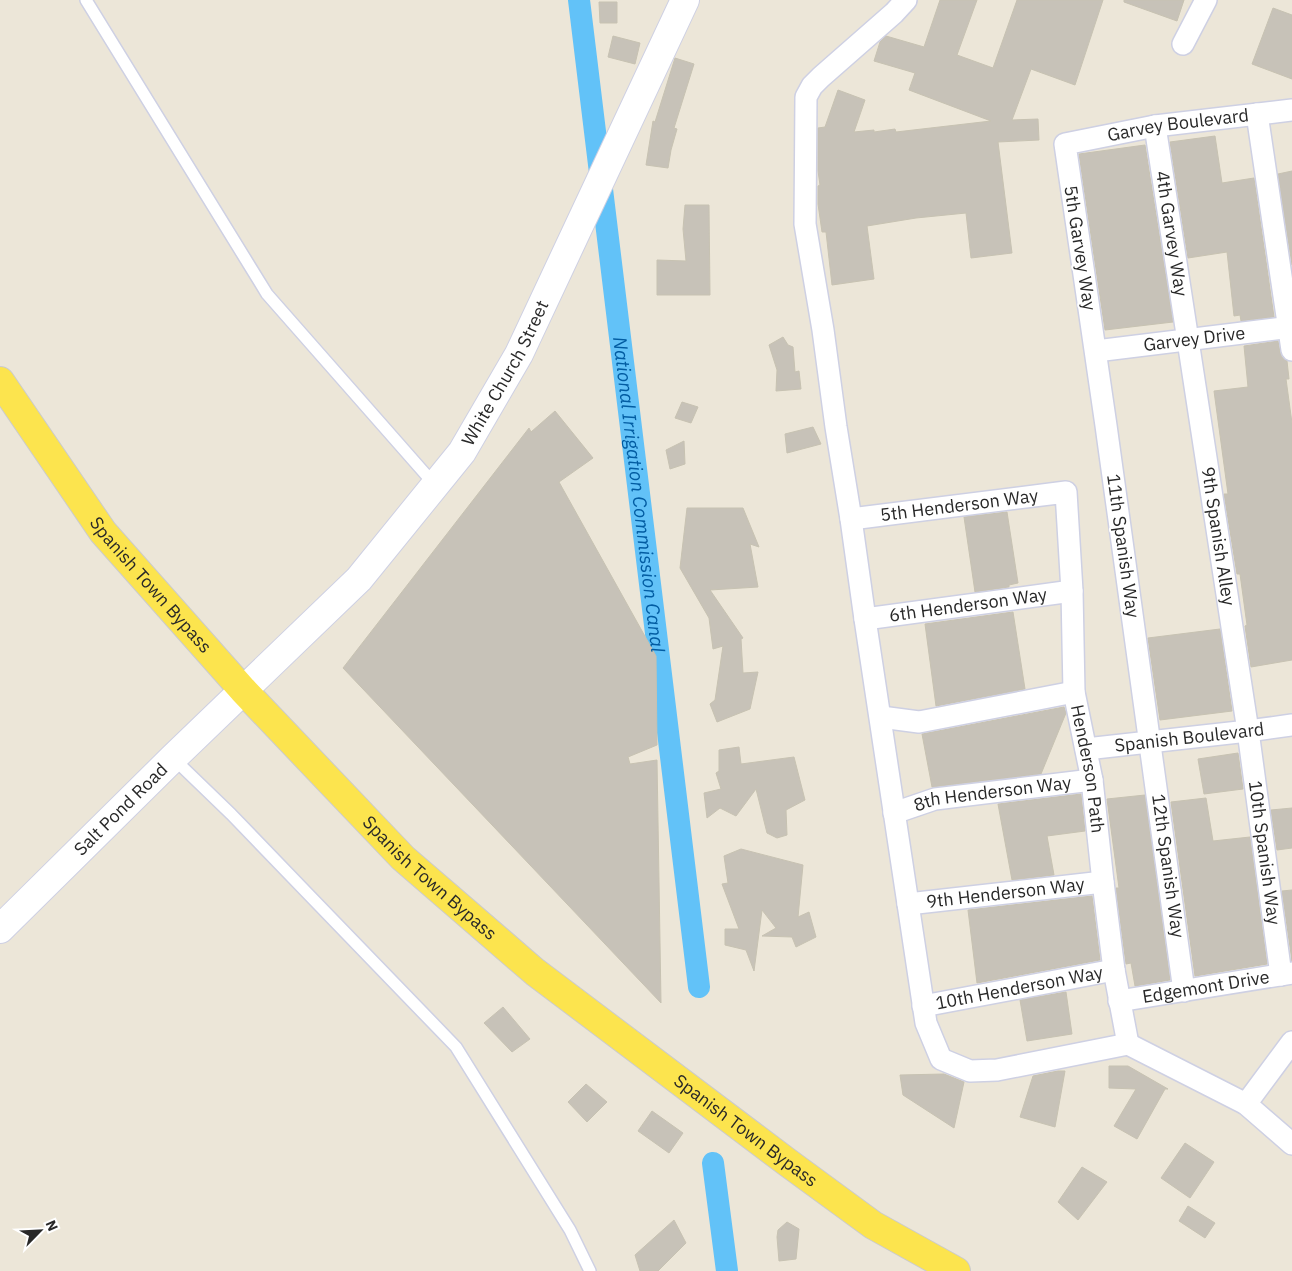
<svg xmlns="http://www.w3.org/2000/svg" width="1292" height="1271" viewBox="0 0 1292 1271" font-family="'IBM Plex Sans',sans-serif">
<style>
.lines{fill:none;stroke-linecap:round;stroke-linejoin:round}
.canal{stroke:#62c2f8;stroke-width:22}
.building{fill:#c7c2b8;stroke:#c7c2b2}
.service-casing{stroke:#ced0e3;stroke-width:14}
.minor-casing{stroke:#ced0e3;stroke-width:24}
.tertiary-casing{stroke:#ced0e3;stroke-width:30}
.primary-casing{stroke:#cbcbcb;stroke-width:30}
.service{stroke:#fff;stroke-width:11}
.minor{stroke:#fff;stroke-width:21}
.tertiary{stroke:#fff;stroke-width:28}
.primary{stroke:#fce44e;stroke-width:28}
.labels{text-anchor:middle;stroke-width:4;stroke-linejoin:round;paint-order:stroke}
.street-label{font-size:18px;fill:#282828;stroke:#fff}
.water-label{font-size:19px;font-style:italic;fill:#025ca2;stroke:#fff}
</style>
<rect width="100%" height="100%" fill="#ece6d8"/>
<g class="lines">
<!-- canal -->
<g class="canal">
<path id="s1" d="M579 0 699 987"/>
<polyline points="713,1163 727,1271"/>
</g>
</g>
<!-- building -->
<g class="building">
<polygon points="940,0 977,0 957,55 993,68 1017,0 1103,0 1075,85 1031,69 1012,120 1038,119 1039,140 998,142 1012,253 971,258 966,213 916,218 867,226 874,279 832,285 826,232 822,232 818,204 818,186 820,185 818,171 818,128 825,127 838,90 865,100 854,132 874,130 874,132 895,129 896,132 991,121 909,90 915,73 874,61 880,42 886,36 924,47"/>
<polygon points="1124,0 1184,0 1177,21 1124,2"/>
<polygon points="599,2 617,2 617,23 600,23"/>
<polygon points="1273,8 1292,15 1292,79 1252,64"/>
<polygon points="613,36 640,43 635,64 608,57"/>
<polygon points="675,58 694,64 674,128 677,129 671,150 668,168 646,165 653,121 655,122"/>
<polygon points="1215,136 1222,183 1254,178 1274,317 1241,321 1240,315 1234,316 1227,252 1188,258 1170,142"/>
<polygon points="1145,145 1173,322 1105,330 1079,154"/>
<polygon points="1292,171 1292,265 1278,174"/>
<polygon points="685,205 709,205 710,295 657,295 657,260 686,261 683,229"/>
<polygon points="783,337 788,345 793,347 795,372 799,371 801,389 776,391 777,370 769,345"/>
<polygon points="1278,341 1280,352 1282,357 1287,361 1289,379 1286,379 1292,423 1292,660 1251,667 1245,626 1247,625 1240,574 1237,574 1224,494 1228,494 1214,391 1248,387 1244,346"/>
<polygon points="682,402 698,407 691,423 675,418"/>
<polygon points="555,411 593,458 559,482 656,656 657,745 628,757 630,764 657,760 661,1003 343,668 529,428 531,432"/>
<polygon points="813,427 821,444 787,453 785,434"/>
<polygon points="684,441 685,464 670,469 666,450"/>
<polygon points="687,508 743,508 759,547 750,544 758,587 710,590 743,638 741,639 743,673 758,672 750,709 717,722 710,704 715,700 723,646 713,649 709,618 680,568"/>
<polygon points="1007,512 1018,583 1009,585 1009,587 975,592 964,517"/>
<polygon points="1013,612 1025,689 936,706 925,624"/>
<polygon points="1220,629 1232,711 1160,720 1148,638"/>
<polygon points="1064,707 1066,713 1041,774 932,787 922,734"/>
<polygon points="739,747 741,764 794,757 805,800 786,810 787,835 777,838 767,833 756,789 736,816 720,808 707,818 704,793 721,789 716,773 719,771 719,750"/>
<polygon points="1238,753 1243,789 1204,794 1198,759"/>
<polygon points="1081,794 1085,831 1047,836 1054,875 1012,880 998,804"/>
<polygon points="1145,795 1170,980 1135,986 1131,963 1126,964 1116,888 1119,888 1107,799"/>
<polygon points="1206,798 1213,841 1250,837 1267,964 1195,976 1171,802"/>
<polygon points="1292,808 1292,848 1277,850 1271,810"/>
<polygon points="741,849 803,865 798,917 809,912 816,937 796,947 792,937 762,936 776,928 762,910 754,971 746,950 725,945 725,929 739,929 722,884 728,883 724,856"/>
<polygon points="1292,890 1292,961 1282,891"/>
<polygon points="1092,896 1100,960 977,983 968,910"/>
<polygon points="1066,992 1072,1034 1027,1041 1020,1000"/>
<polygon points="503,1007 530,1039 512,1052 484,1023"/>
<polygon points="1109,1066 1128,1066 1168,1089 1165,1089 1137,1139 1114,1126 1136,1089 1109,1088"/>
<polygon points="1058,1071 1065,1071 1055,1127 1020,1117 1033,1076"/>
<polygon points="944,1074 964,1082 954,1128 903,1095 900,1075"/>
<polygon points="586,1084 607,1102 587,1122 568,1102"/>
<polygon points="652,1111 683,1133 669,1153 638,1131"/>
<polygon points="1185,1143 1214,1162 1190,1198 1161,1178"/>
<polygon points="1082,1167 1107,1182 1078,1220 1058,1202"/>
<polygon points="1188,1206 1215,1223 1205,1238 1179,1221"/>
<polygon points="674,1220 686,1243 658,1271 640,1271 635,1255"/>
<polygon points="787,1222 799,1229 796,1259 779,1261 777,1237 778,1230"/>
</g>
<g class="lines">
<defs>
<g id="service">
<polyline points="86,0 267,294 435,485"/>
<polyline points="173,758 231,814 311,897 456,1047 570,1230 590,1271"/>
</g>
<g id="minor">
<polyline points="906,0 894,13 821,77 812,86 806,97 805,224 823,330 836,427 851,519 865,619 926,1023 941,1059 970,1071 997,1070 1128,1044"/>
<polyline points="1183,44 1206,0"/>
<polyline points="1257,114 1292,350"/>
<path id="s2" d="M1155 126 1248 731 1281 975"/>
<path id="s3" d="M1096 351 1292 327"/>
<path id="s4" d="M851 519 1066 492 1072 591 1074 692 1092 780 1103 882 1114 970 1128 1044"/>
<path id="s5" d="M865 619 1072 591"/>
<polyline points="881,717 919,722 1074,692"/>
<path id="s6" d="M1086 749 1248 731 1292 725"/>
<path id="s7" d="M894 813 935 799 1092 780"/>
<path id="s8" d="M908 904 1103 882"/>
<path id="s9" d="M1184 991C1146 708 1107 426 1065 144L1155 126 1292 110"/>
<path id="s10" d="M1119 1001 1292 973"/>
<path id="s11" d="M923 1006 1114 970"/>
<polyline points="1128,1044 1246,1104 1292,1144"/>
<polyline points="1246,1104 1292,1042"/>
</g>
<g id="tertiary">
<path id="s12" d="M0 929 173 758 359 579 462 452 519 354 685 0"/>
</g>
<g id="primary">
<path id="s13" d="M0 381 103 532 243 690 403 858 535 972 787 1162 873 1225 956 1271"/>
</g>
</defs>
<!-- service casing -->
<use href="#service" class="service-casing"/>
<!-- minor casing -->
<use href="#minor" class="minor-casing"/>
<!-- tertiary casing -->
<use href="#tertiary" class="tertiary-casing"/>
<!-- primary casing -->
<use href="#primary" class="primary-casing"/>
<!-- service -->
<use href="#service" class="service"/>
<!-- minor -->
<use href="#minor" class="minor"/>
<!-- tertiary -->
<use href="#tertiary" class="tertiary"/>
<!-- primary -->
<use href="#primary" class="primary"/>
</g>
<g class="labels">
<!-- street labels -->
<g class="street-label">
<text dy="6" stroke="none"><textPath href="#s9" startOffset="970">Garvey Boulevard</textPath></text>
<text dy="6" stroke="none"><textPath href="#s2" startOffset="109">4th Garvey Way</textPath></text>
<text transform="translate(1080 248) rotate(81)" y="6">5th Garvey Way</text>
<text dy="6" stroke="none"><textPath href="#s3" startOffset="99">Garvey Drive</textPath></text>
<text dy="6" stroke="none"><textPath href="#s12" startOffset="755">White Church Street</textPath></text>
<text dy="6" stroke="none"><textPath href="#s4" startOffset="109">5th Henderson Way</textPath></text>
<text dy="6" stroke="none"><textPath href="#s2" startOffset="415">9th Spanish Alley</textPath></text>
<text transform="translate(1123 546) rotate(82)" y="6">11th Spanish Way</text>
<text dy="6" stroke="none"><textPath href="#s13" startOffset="254">Spanish Town Bypass</textPath></text>
<text dy="6" stroke="none"><textPath href="#s5" startOffset="104">6th Henderson Way</textPath></text>
<text dy="6" stroke="none"><textPath href="#s6" startOffset="104">Spanish Boulevard</textPath></text>
<text dy="6" stroke="none"><textPath href="#s4" startOffset="495">Henderson Path</textPath></text>
<text dy="6" stroke="none"><textPath href="#s7" startOffset="101">8th Henderson Way</textPath></text>
<text dy="6" stroke="none"><textPath href="#s12" startOffset="170">Salt Pond Road</textPath></text>
<text dy="6" stroke="none"><textPath href="#s2" startOffset="735">10th Spanish Way</textPath></text>
<text transform="translate(1168 866) rotate(82)" y="6">12th Spanish Way</text>
<text dy="6" stroke="none"><textPath href="#s13" startOffset="659">Spanish Town Bypass</textPath></text>
<text dy="6" stroke="none"><textPath href="#s8" startOffset="98">9th Henderson Way</textPath></text>
<text dy="6" stroke="none"><textPath href="#s10" startOffset="88">Edgemont Drive</textPath></text>
<text dy="6" stroke="none"><textPath href="#s11" startOffset="98">10th Henderson Way</textPath></text>
<text dy="6" stroke="none"><textPath href="#s13" startOffset="1064">Spanish Town Bypass</textPath></text>
</g>
<!-- water labels -->
<g class="water-label">
<text dy="7" stroke="none"><textPath href="#s1" startOffset="498">National Irrigation Commission Canal</textPath></text>
</g>
</g>
<!-- north arrow -->
<g transform="translate(40 1231) rotate(66)" stroke="#ffffff" stroke-width="4" paint-order="stroke">
<path d="M0-4L9 19L0 12L-9 19Z" fill="#282828"/>
<text y="-8" font-size="14" font-weight="bold" text-anchor="middle" fill="#282828">N</text>
</g>
</svg>
